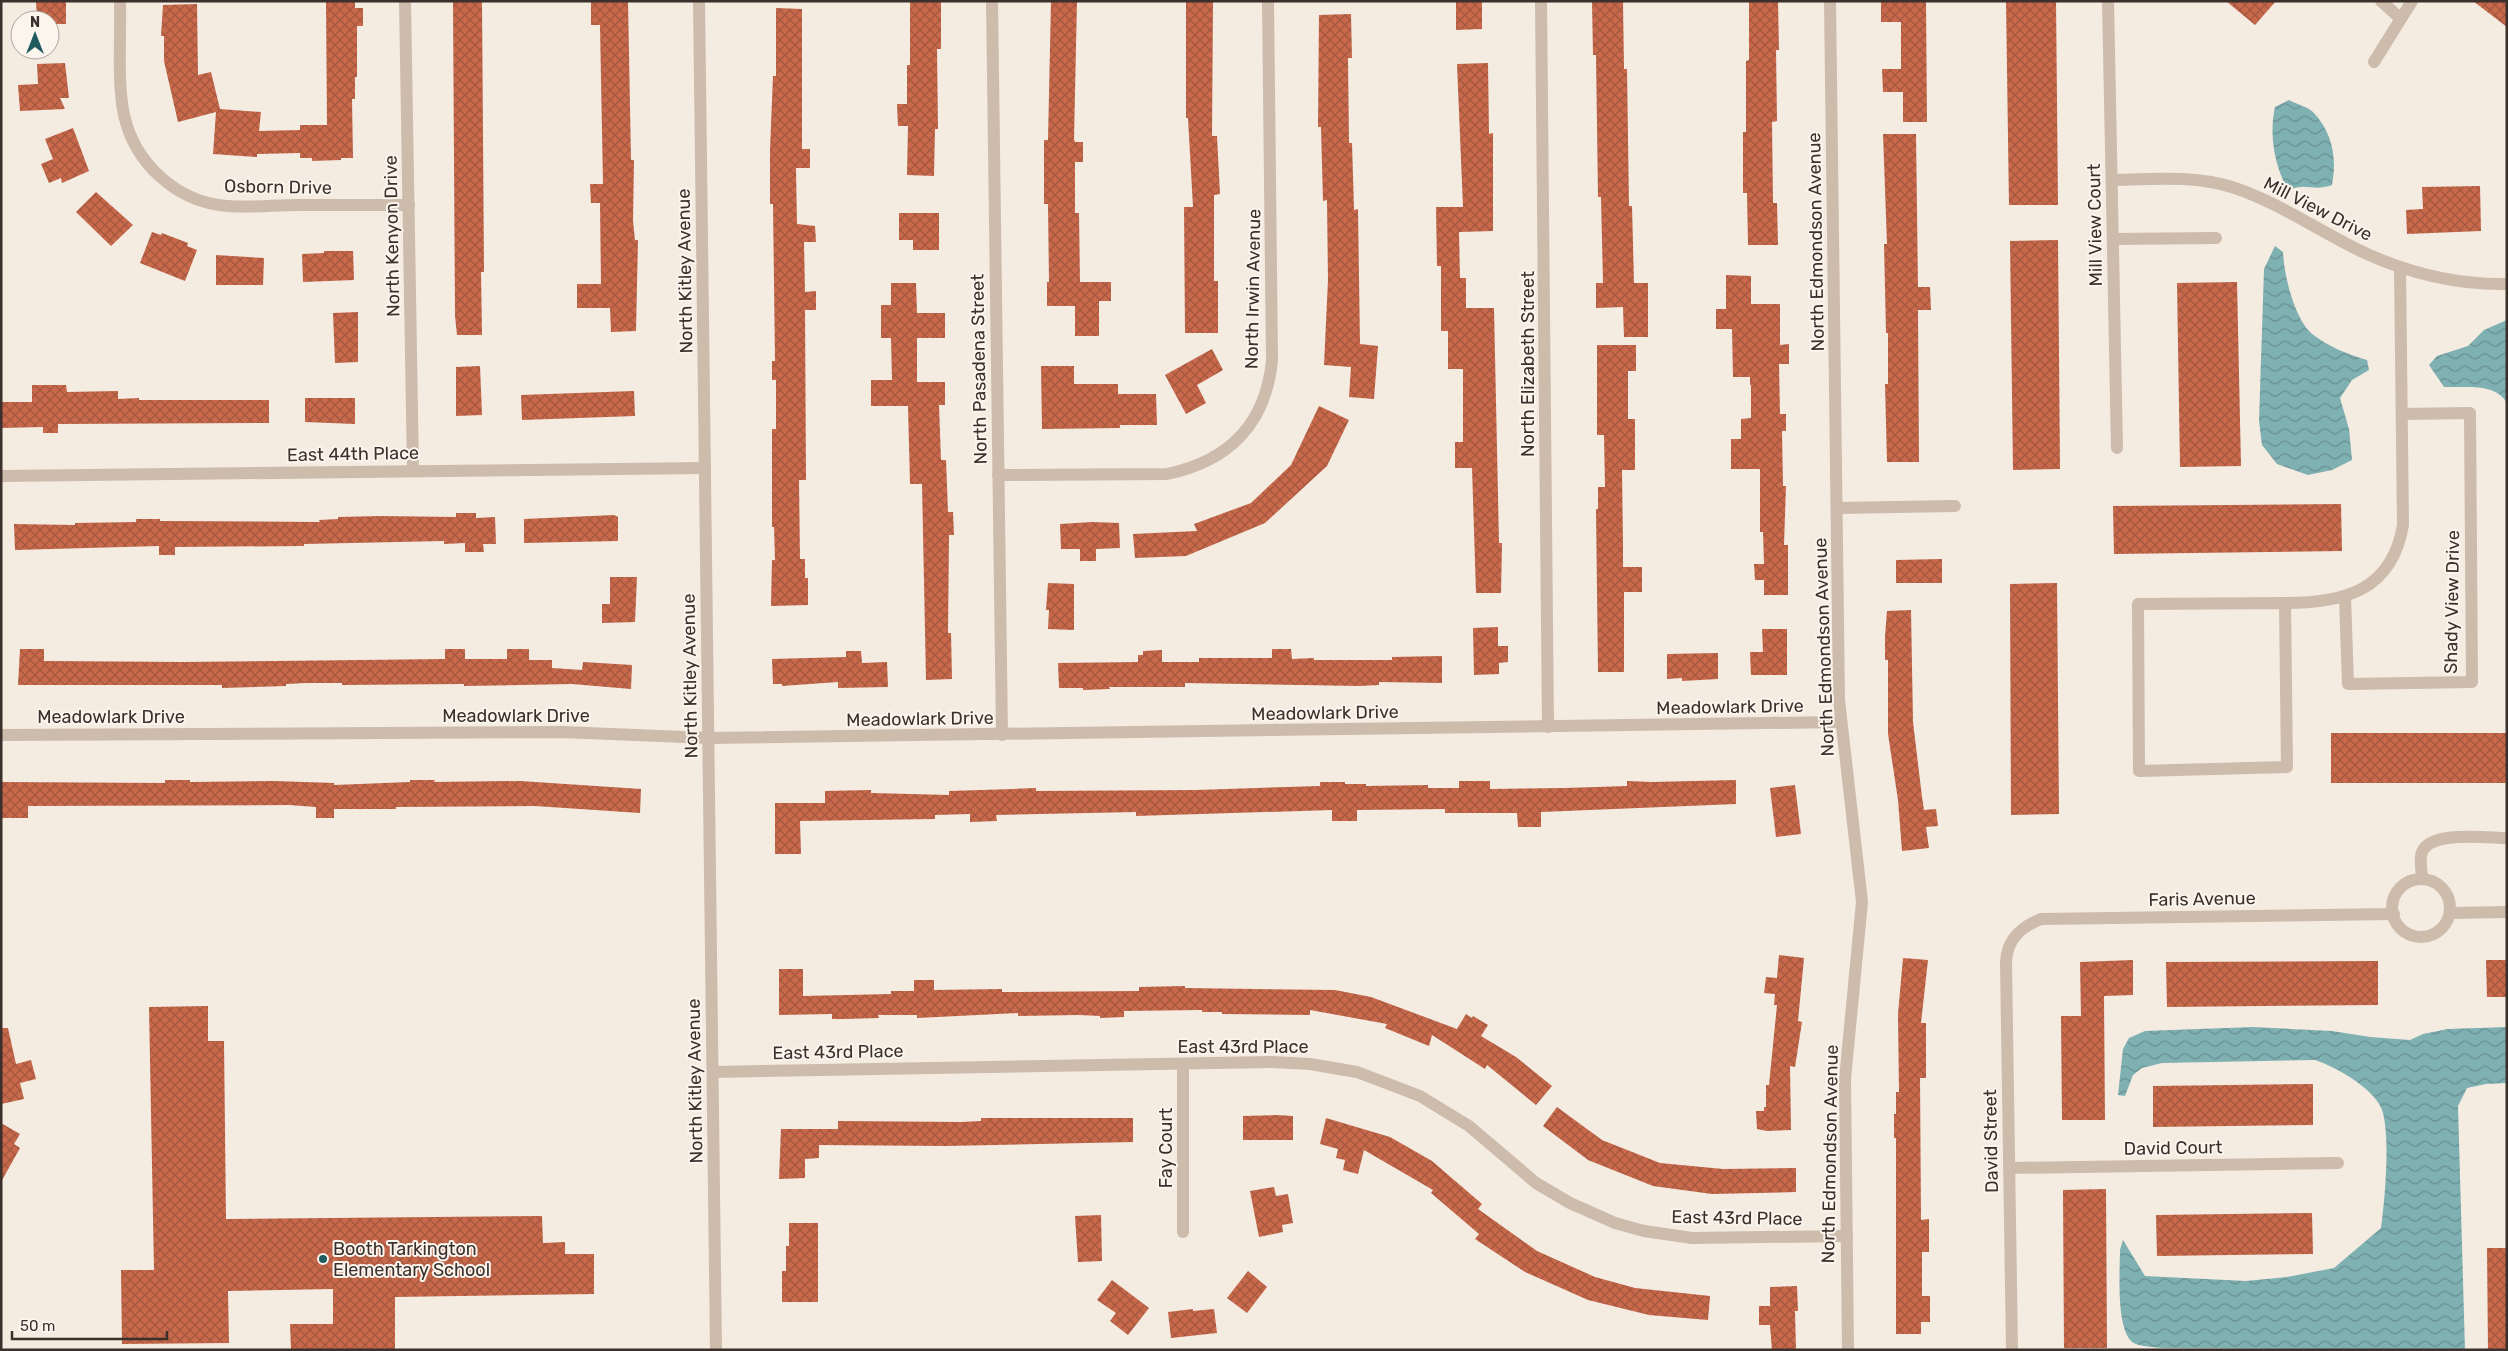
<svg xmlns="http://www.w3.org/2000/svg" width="2508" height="1351" viewBox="0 0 2508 1351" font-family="Rubik,sans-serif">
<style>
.water{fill:url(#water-waves)}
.building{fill:url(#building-cross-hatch)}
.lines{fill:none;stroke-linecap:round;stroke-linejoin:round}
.minor{stroke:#cdbbac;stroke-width:12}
.poi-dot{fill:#1f5a5e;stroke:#fbf5ee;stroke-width:2}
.labels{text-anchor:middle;stroke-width:4;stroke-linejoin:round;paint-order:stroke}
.street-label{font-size:18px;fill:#3b302b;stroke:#fbf5ee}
.poi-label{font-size:18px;fill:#3b302b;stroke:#fbf5ee;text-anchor:start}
</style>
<defs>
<pattern id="water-waves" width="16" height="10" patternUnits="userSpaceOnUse" patternTransform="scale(1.25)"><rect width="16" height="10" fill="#7fb0b2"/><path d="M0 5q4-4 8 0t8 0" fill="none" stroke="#699091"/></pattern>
<pattern id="building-cross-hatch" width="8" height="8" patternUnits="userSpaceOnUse" patternTransform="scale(1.25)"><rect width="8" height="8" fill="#c8694b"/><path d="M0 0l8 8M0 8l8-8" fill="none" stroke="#a4573f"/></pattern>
</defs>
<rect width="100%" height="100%" fill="#f4ebe1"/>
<!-- water -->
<g class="water">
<path d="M2289 100C2296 104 2308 107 2313 112 2333 133 2337 159 2332 185 2313 192 2307 182 2288 190 2274 165 2269 134 2275 107Z"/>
<path d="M2275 246 2283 252C2284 275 2294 318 2312 334 2329 347 2347 354 2367 360L2369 370 2352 380 2340 398 2349 429 2352 460 2332 470 2308 475 2277 464 2262 445 2259 421 2264 269Z"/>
<path d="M2507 320V403C2495 382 2465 388 2444 387L2429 365 2437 356 2468 346 2484 330Z"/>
<path d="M2253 1027 2332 1031 2370 1037 2410 1040 2423 1034 2448 1029 2507 1027V1083L2486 1084 2467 1088 2458 1106 2465 1350 2163 1348C2155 1347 2144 1347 2136 1344 2115 1337 2120 1270 2120 1250L2123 1240 2145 1276 2246 1281 2287 1277 2334 1268 2381 1228C2385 1198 2390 1142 2383 1113 2378 1090 2336 1067 2315 1060L2162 1063 2142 1068 2133 1075 2125 1096 2118 1095 2123 1049 2129 1038 2145 1031Z"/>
</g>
<!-- building -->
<g class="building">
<polygon points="36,1 66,1 66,24 50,24 50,20 37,20"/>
<polygon points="326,1 355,1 355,8 363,8 363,26 357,26 357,77 355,77 355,99 352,99 353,158 341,158 341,160 312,161 312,158 300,158 300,153 257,154 257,157 213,154 216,112 178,122 164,61 164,36 161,36 163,5 197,4 198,75 211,72 220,109 261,112 259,131 300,130 300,125 327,125"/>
<polygon points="453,1 482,1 484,272 481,272 482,335 457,335 455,316"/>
<polygon points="591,1 628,1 631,160 634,160 633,221 635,240 638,240 636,331 611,332 610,308 577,308 577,284 601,284 600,203 591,203 590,184 603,184 600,25 591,25"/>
<polygon points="910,1 941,1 941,49 937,49 938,129 935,129 934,176 907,175 908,126 898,126 897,104 907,104 907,65 910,65"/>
<polygon points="1051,1 1077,1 1074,139 1075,142 1083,142 1083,162 1075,162 1075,213 1079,213 1080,282 1111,282 1111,301 1099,301 1099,336 1075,336 1075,306 1047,306 1047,282 1049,282 1048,204 1044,204 1044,140 1048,140"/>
<polygon points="1186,1 1213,1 1212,136 1217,136 1220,194 1214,195 1214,281 1218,281 1218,333 1185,333 1184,207 1193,207 1188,118 1186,118"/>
<polygon points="1456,1 1482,1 1482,29 1456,30"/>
<polygon points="1592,1 1623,1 1624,69 1627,69 1629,206 1632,206 1634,283 1648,283 1648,337 1624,337 1623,307 1596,308 1596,283 1603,283 1601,197 1598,197 1596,55 1593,55"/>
<polygon points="1749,1 1778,1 1779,50 1776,50 1777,121 1772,122 1773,203 1777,203 1778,245 1748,245 1747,193 1743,193 1743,132 1746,132 1746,61 1749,60"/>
<polygon points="1881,1 1926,1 1927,122 1903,122 1903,92 1883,92 1882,69 1901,69 1901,22 1881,22"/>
<polygon points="2006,1 2056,1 2058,205 2009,205"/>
<polygon points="2226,1 2276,1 2255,25"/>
<polygon points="2473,1 2507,1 2507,27"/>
<polygon points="776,8 802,9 802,149 810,149 810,168 796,168 797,224 815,226 816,242 804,242 805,292 816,291 816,310 805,310 806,480 799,480 800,559 805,559 805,578 808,578 808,605 771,606 772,560 775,560 774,527 772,527 772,429 776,429 776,380 772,380 772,361 775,361 773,204 770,204 770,150 773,76 776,76"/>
<polygon points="1351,14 1352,58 1348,58 1349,143 1352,143 1354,210 1358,209 1360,344 1378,346 1374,399 1349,397 1351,367 1324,365 1328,280 1327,200 1323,201 1321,127 1318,127 1319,15"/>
<polygon points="65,63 69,98 60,98 65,109 20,111 18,85 38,84 37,64"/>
<polygon points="1488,63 1489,134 1493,133 1493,231 1459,232 1460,278 1466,278 1466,308 1494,308 1499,543 1502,543 1501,593 1476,593 1472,468 1455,468 1455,442 1463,442 1463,369 1448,369 1448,331 1441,331 1441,266 1437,266 1436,207 1463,207 1457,64"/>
<polygon points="73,128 89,171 62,183 61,178 49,183 41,164 53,159 45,139"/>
<polygon points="1883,134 1916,134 1918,287 1930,287 1931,310 1918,310 1919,462 1887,462 1885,384 1888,384 1888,333 1886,333 1884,244 1887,244"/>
<polygon points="2480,186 2481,231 2407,234 2406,210 2423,209 2422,187"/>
<polygon points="96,192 133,225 111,246 76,212"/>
<polygon points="899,213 939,213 939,250 913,250 913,240 899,240"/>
<polygon points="152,232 161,235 162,233 188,243 187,246 197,250 185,281 140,263"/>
<polygon points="2058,240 2060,469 2013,470 2010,241"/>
<polygon points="324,251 353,251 354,280 303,282 302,254 324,253"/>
<polygon points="216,255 264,258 263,285 216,285"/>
<polygon points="1726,275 1751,276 1751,304 1780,304 1780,345 1789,344 1789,364 1779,364 1780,414 1786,414 1786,431 1782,431 1783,486 1786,486 1784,545 1788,545 1788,595 1764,595 1764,580 1755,580 1754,564 1764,564 1763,532 1760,532 1760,469 1731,469 1731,439 1741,439 1741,419 1751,418 1751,385 1750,385 1750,377 1733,377 1732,329 1716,329 1716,309 1726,309"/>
<polygon points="2237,282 2241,466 2180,467 2177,283"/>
<polygon points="891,283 916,283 917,313 945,313 945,338 917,338 917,382 945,382 945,405 939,405 941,460 946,460 948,512 953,512 954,535 949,535 948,633 951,633 952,679 926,680 922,484 910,484 908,406 871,406 871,380 892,380 891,338 881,338 881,305 891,305"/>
<polygon points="358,312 358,362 335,363 333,313"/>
<polygon points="1597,345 1636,345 1636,371 1628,371 1628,419 1635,419 1635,470 1622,470 1623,544 1623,567 1642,567 1642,592 1624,592 1624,672 1598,672 1596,509 1598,509 1598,487 1605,487 1604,435 1597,435"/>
<polygon points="1212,349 1223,370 1197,385 1206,403 1186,414 1165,375"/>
<polygon points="480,366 482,415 456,416 456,367"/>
<polygon points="1041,366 1074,366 1074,384 1118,384 1118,394 1156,394 1157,425 1120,425 1120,428 1042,429"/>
<polygon points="32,385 66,385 67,392 118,391 118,399 139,398 139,400 269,400 269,423 58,424 58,433 43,433 43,427 1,428 1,402 32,402"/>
<polygon points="634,391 635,416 522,420 521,395"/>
<polygon points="305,398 355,398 355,424 305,422"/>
<polygon points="1319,406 1349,420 1327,466 1265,523 1186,556 1135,558 1133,534 1197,531 1194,524 1251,503 1291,465"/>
<polygon points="2341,504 2342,551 2114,554 2113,506"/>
<polygon points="456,513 476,513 476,518 495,517 496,544 483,544 484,552 465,552 465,543 444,544 444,541 304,544 304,546 175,547 175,555 159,555 159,546 15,550 14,524 75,525 75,523 136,522 136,519 160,519 160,521 320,522 319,520 338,519 338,517 380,516 456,517"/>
<polygon points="614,515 618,517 618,541 524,543 524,519"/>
<polygon points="1092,522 1119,523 1120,548 1096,549 1096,561 1080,561 1080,549 1061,549 1060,524"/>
<polygon points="1942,559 1942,583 1896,583 1896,560"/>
<polygon points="610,577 637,577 635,622 602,623 602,604 610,604"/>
<polygon points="1048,583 1074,584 1074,630 1048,629 1049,610 1046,610"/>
<polygon points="2057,583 2059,814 2011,815 2010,584"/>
<polygon points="1911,610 1913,722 1922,797 1924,810 1936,809 1938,826 1926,827 1929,848 1902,851 1898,800 1888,734 1888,660 1885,660 1885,636 1887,611"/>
<polygon points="1498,627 1498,646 1508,646 1508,662 1499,663 1499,674 1474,675 1473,628"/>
<polygon points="1762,629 1787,629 1787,675 1751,675 1750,652 1763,652"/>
<polygon points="20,649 44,649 44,661 183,662 445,659 445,649 465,649 465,659 507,659 507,649 529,649 529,660 552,660 552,668 582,670 583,662 632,665 631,689 572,684 464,686 464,684 342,685 342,683 306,683 286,684 286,686 222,688 222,685 18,685"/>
<polygon points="1272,649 1291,649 1292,659 1314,658 1314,660 1392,660 1392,657 1442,656 1442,683 1379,682 1379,685 1360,686 1185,683 1185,687 1109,687 1110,689 1083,690 1083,688 1059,688 1058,663 1138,662 1138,655 1143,655 1143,651 1162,650 1162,662 1199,662 1199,658 1272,658"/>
<polygon points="846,651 861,651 862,663 887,662 888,687 838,688 838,682 782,686 782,684 773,684 772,659 846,657"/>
<polygon points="1718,653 1718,679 1682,681 1682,678 1667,679 1667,654"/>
<rect x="2331" y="733" width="176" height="50"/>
<polygon points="165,780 190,780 190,782 274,781 334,783 334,785 410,782 410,780 435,780 434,782 520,781 641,789 640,813 535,806 396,807 396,809 334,809 334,818 316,818 316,807 289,805 28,806 28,818 1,818 1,782 165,783"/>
<polygon points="1736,780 1736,804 1541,812 1541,827 1518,827 1517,813 1445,813 1445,809 1357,810 1357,821 1332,821 1332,810 1136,816 1136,812 996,815 997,821 970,822 970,814 935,815 935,819 800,821 801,854 775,854 775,803 825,803 825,791 871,790 871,793 949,795 949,791 1013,789 1036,788 1036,791 1196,790 1320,786 1320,782 1345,782 1345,784 1366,784 1366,786 1428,785 1428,788 1459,788 1459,781 1490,781 1490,789 1565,788 1627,786 1627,781 1652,782"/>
<polygon points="1795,785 1801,834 1776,837 1770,788"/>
<polygon points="1779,955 1804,958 1798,1021 1802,1022 1795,1067 1790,1066 1791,1130 1767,1131 1757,1129 1756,1111 1764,1111 1764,1107 1766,1107 1766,1085 1769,1085 1777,1005 1774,1005 1775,994 1764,993 1766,977 1777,978"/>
<polygon points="1903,958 1928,960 1921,1023 1926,1023 1926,1078 1920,1078 1921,1220 1929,1219 1929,1252 1922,1252 1922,1296 1930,1296 1930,1322 1921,1322 1921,1334 1896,1334 1896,1138 1894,1138 1894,1114 1896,1114 1896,1092 1899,1092 1898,1014"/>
<polygon points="2133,960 2133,995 2104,996 2105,1120 2062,1120 2061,1016 2081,1016 2080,962"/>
<polygon points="2486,960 2507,960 2507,997 2487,997"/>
<polygon points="2378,961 2378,1005 2167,1007 2166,962"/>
<polygon points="779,969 803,969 803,996 891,994 891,991 914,991 914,980 934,980 934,990 1002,989 1002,992 1139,991 1139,987 1185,986 1185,988 1335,990 1371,997 1457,1029 1466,1014 1472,1018 1473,1016 1488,1025 1481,1036 1516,1057 1552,1086 1536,1105 1487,1065 1485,1069 1432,1035 1429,1046 1385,1028 1387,1024 1310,1010 1310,1015 1222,1014 1222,1012 1202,1012 1202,1010 1124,1011 1124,1017 1100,1018 1100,1016 1079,1015 1018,1016 1018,1013 917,1018 917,1015 878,1015 879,1018 844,1019 832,1019 832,1014 779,1015"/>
<polygon points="208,1006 208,1041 224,1041 226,1219 542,1216 543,1243 565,1242 565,1254 594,1254 594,1294 395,1297 395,1350 291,1350 290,1324 333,1324 333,1289 228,1291 229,1343 122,1344 121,1270 154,1270 149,1007"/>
<polygon points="1,1028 8,1028 16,1064 31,1060 36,1079 20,1083 24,1099 1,1104"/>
<polygon points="2313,1084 2313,1125 2153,1127 2153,1086"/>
<polygon points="1557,1107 1602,1140 1660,1163 1723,1169 1796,1168 1796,1192 1712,1194 1653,1186 1588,1160 1543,1126"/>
<polygon points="1277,1115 1293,1116 1293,1140 1243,1140 1243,1116"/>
<polygon points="981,1118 1133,1118 1133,1142 946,1146 819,1145 819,1158 805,1159 805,1178 779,1179 781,1129 838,1129 838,1121 961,1122 981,1121"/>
<polygon points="1326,1118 1390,1137 1432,1161 1482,1204 1478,1209 1537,1251 1595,1277 1635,1288 1710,1296 1708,1320 1649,1315 1588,1300 1525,1272 1475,1239 1479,1234 1431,1193 1433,1190 1364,1150 1358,1174 1343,1170 1345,1160 1336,1158 1338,1149 1320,1144"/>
<polygon points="1,1123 20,1134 14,1144 20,1148 1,1182"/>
<polygon points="1274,1187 1276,1196 1288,1194 1293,1223 1282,1225 1283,1232 1259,1237 1250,1191"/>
<polygon points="2106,1189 2107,1348 2064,1348 2063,1190"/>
<polygon points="2312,1213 2313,1254 2157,1256 2156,1215"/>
<polygon points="1101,1215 1102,1261 1078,1262 1075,1216"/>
<polygon points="789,1223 818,1223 818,1302 782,1302 782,1271 786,1271 786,1246 789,1246"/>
<polygon points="2487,1248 2507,1248 2507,1350 2488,1350"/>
<polygon points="1248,1271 1267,1287 1247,1313 1227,1298"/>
<polygon points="1112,1280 1149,1308 1128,1335 1110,1321 1116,1313 1097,1300"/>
<polygon points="1797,1286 1798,1311 1795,1311 1796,1350 1772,1350 1770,1325 1759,1325 1759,1306 1770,1306 1770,1287"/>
<polygon points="1193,1309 1193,1311 1214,1309 1217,1333 1171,1338 1168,1312"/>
</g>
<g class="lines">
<!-- minor -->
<g class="minor">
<path d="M120 1C121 36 117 82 124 115 135 164 177 202 227 206 251 208 275 205 299 205 336 205 372 205 409 205"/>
<polyline points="405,1 413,471"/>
<polyline points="699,1 716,1350"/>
<polyline points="992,1 1002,735"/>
<polyline points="1541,1 1548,727"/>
<polyline points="1830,1 1839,700 1862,902 1845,1079 1848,1350"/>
<polyline points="2108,1 2117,448"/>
<polyline points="2381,1 2400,18"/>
<polyline points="2374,62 2412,1"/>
<path d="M2112 180C2153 179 2195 175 2235 188 2282 204 2323 234 2367 254 2412 274 2458 285 2507 284"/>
<polyline points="2113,239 2216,238"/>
<path d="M998 475 1167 474C1229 461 1266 424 1272 360L1268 1"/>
<polyline points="1,476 705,468"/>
<polyline points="1837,508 1955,506"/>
<polyline points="2345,597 2348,684 2472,682 2470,413 2402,414"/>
<polygon points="2285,603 2287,767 2139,771 2138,604"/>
<path d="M2285 603C2344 603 2392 591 2403 525L2400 268"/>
<polyline points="1,735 562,732 708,738 1840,722"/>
<path d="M2422 879C2422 872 2419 859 2422 852 2431 830 2487 838 2507 838"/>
<circle cx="2421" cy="908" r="29"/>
<polyline points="2450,913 2507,912"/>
<polyline points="1183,1064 1183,1232"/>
<polyline points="713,1072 1272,1062 1310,1064 1357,1072 1420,1096 1469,1126 1536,1183 1570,1203 1615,1223 1644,1231 1692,1238 1847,1236"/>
<polyline points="2009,1168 2338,1163"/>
<path d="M2012 1350 2006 962C2007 939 2021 927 2041 919L2394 914"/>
</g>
</g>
<!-- markers -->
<circle class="poi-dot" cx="323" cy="1259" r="5"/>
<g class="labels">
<!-- street labels -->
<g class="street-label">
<text transform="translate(278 187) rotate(1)" y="6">Osborn Drive</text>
<text transform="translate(2318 209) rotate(27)" y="6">Mill View Drive</text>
<text transform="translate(2095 225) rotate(-91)" y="6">Mill View Court</text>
<text transform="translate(392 236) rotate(-91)" y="6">North Kenyon Drive</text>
<text transform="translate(1816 242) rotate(-91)" y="6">North Edmondson Avenue</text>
<text transform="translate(685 271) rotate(-91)" y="6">North Kitley Avenue</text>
<text transform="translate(1253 289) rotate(-89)" y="6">North Irwin Avenue</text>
<text transform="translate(1528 364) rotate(-90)" y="6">North Elizabeth Street</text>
<text transform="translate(979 369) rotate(-91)" y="6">North Pasadena Street</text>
<text transform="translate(353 454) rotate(-1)" y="6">East 44th Place</text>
<text transform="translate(2452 602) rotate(-89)" y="6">Shady View Drive</text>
<text transform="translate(1824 647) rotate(-92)" y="6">North Edmondson Avenue</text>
<text transform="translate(690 676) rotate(-91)" y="6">North Kitley Avenue</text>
<text transform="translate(1730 707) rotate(-1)" y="6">Meadowlark Drive</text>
<text transform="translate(1325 713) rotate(-1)" y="6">Meadowlark Drive</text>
<text x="516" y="722">Meadowlark Drive</text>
<text x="111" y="723">Meadowlark Drive</text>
<text transform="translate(920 719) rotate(-1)" y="6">Meadowlark Drive</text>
<text transform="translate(2202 899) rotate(-1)" y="6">Faris Avenue</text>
<text x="1243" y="1053">East 43rd Place</text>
<text transform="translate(838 1052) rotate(-1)" y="6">East 43rd Place</text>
<text transform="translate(695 1081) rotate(-91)" y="6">North Kitley Avenue</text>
<text transform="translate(1991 1141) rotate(-91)" y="6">David Street</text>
<text transform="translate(1166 1148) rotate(-90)" y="6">Fay Court</text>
<text transform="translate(2173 1148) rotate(-1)" y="6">David Court</text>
<text transform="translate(1830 1154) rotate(-89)" y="6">North Edmondson Avenue</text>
<text transform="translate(1737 1218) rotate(1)" y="6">East 43rd Place</text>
</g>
<!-- poi labels -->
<g class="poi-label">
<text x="333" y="1255">Booth Tarkington<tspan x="333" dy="21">Elementary School</tspan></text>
</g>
</g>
<!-- border -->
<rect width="2508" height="1351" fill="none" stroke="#3b302b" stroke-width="5"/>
<!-- north arrow -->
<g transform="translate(35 35)"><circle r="24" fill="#fbf5ee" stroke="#aea6a0"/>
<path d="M0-4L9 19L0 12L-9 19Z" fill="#1f5a5e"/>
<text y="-8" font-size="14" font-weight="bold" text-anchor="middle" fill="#3b302b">N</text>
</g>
<!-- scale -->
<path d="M12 1331v8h155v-8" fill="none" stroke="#3b302b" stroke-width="2.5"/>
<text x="20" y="1331" font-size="15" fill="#3b302b" stroke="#fbf5ee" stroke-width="4" paint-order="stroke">50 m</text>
</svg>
